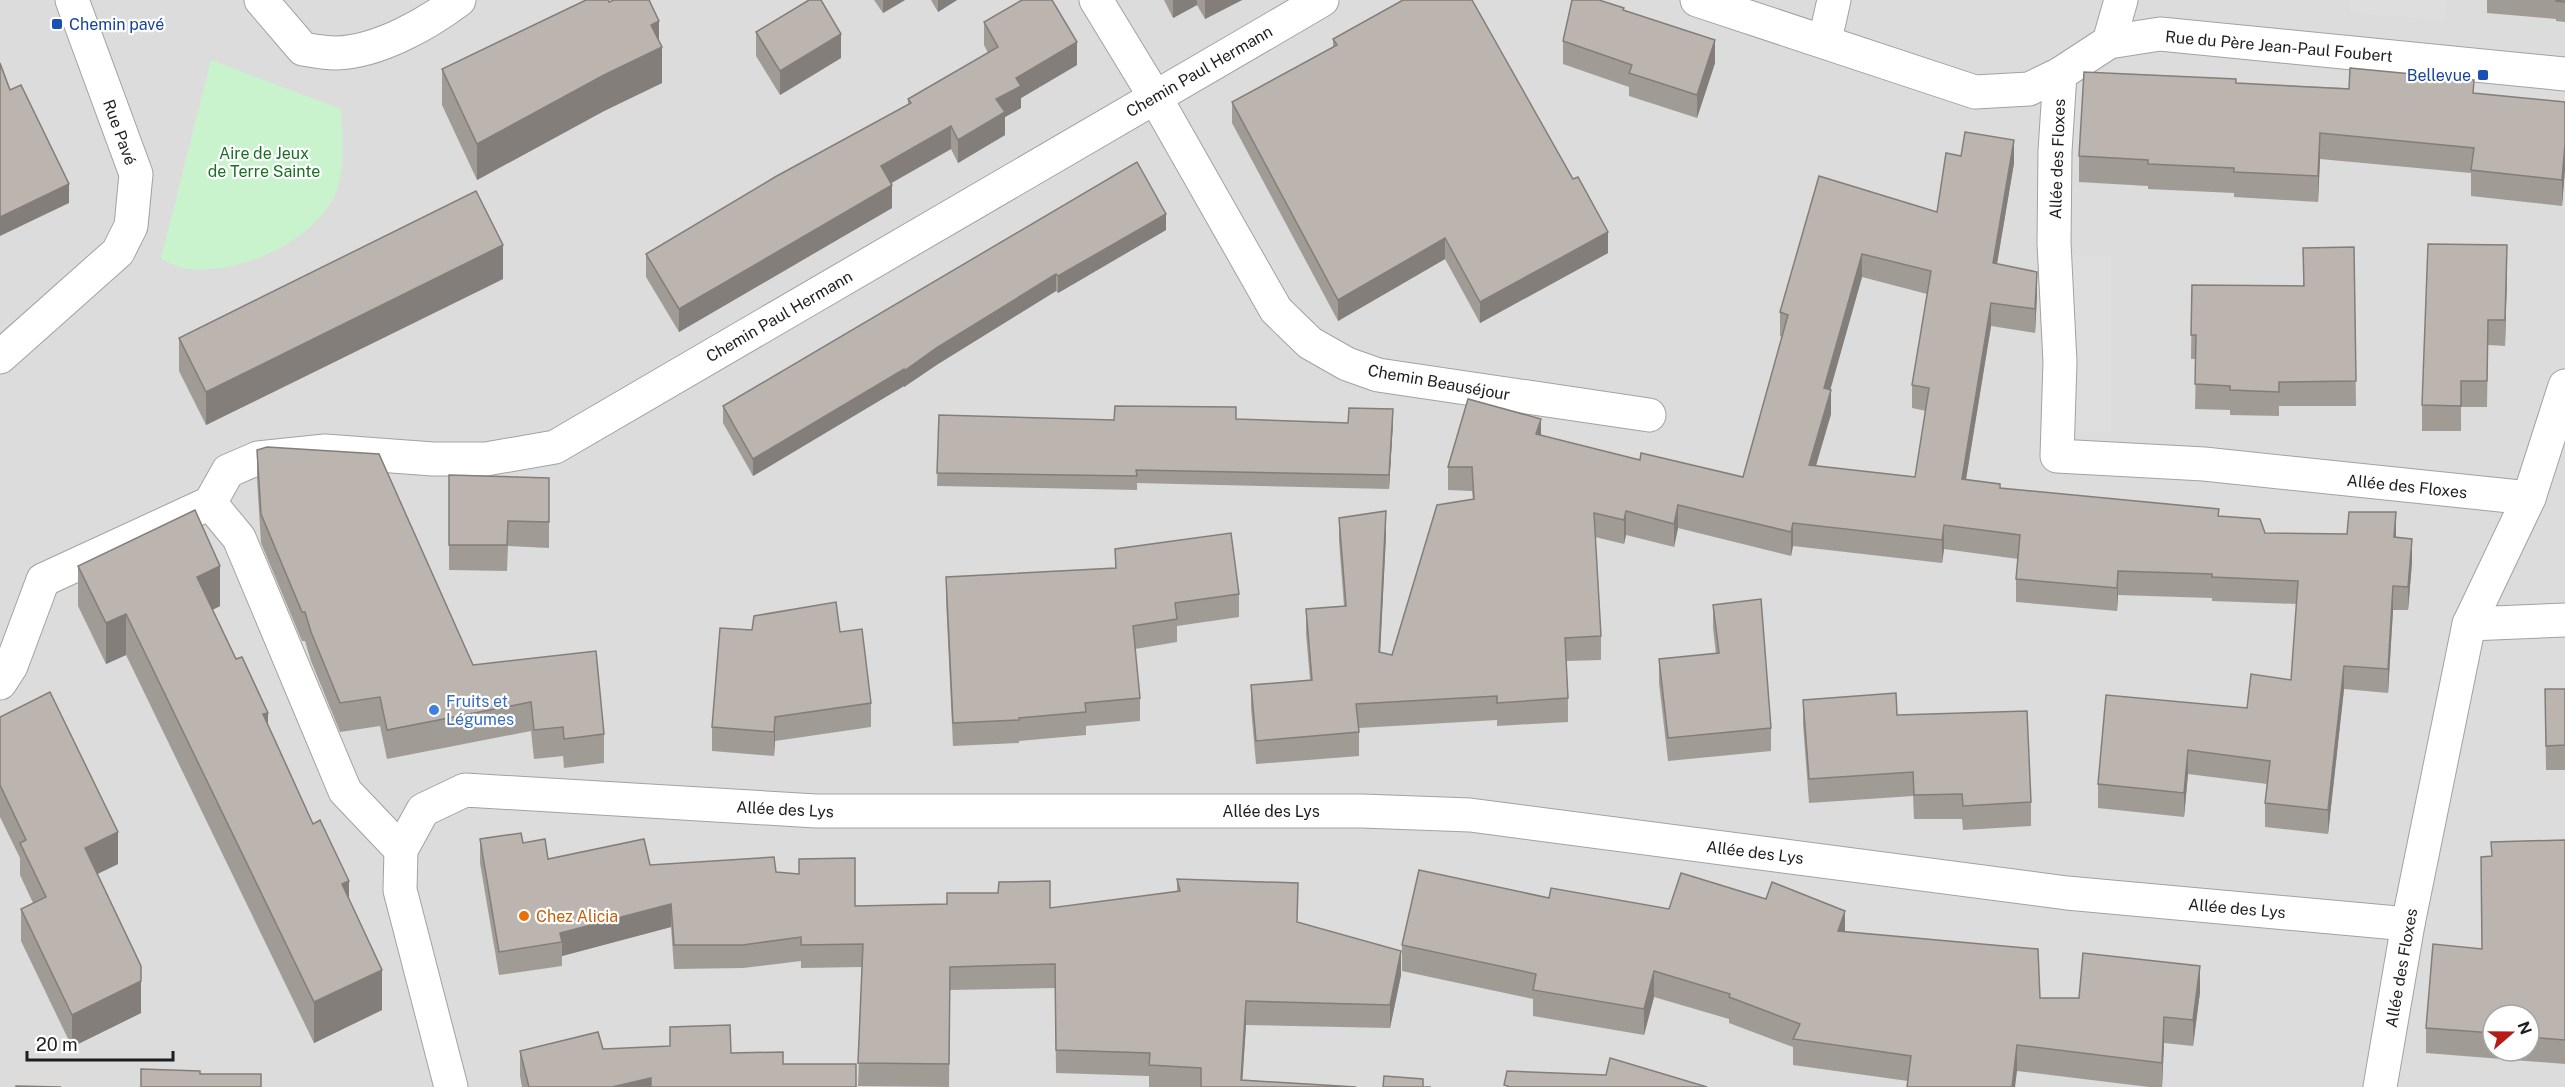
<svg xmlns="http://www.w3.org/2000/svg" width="2565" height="1087" viewBox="0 0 2565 1087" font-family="'Public Sans',sans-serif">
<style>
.residential{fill:#dcdcdc;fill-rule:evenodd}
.park{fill:#c8f3cc}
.parking{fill:#dedede}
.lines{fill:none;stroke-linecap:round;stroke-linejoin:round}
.minor-casing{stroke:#a2a2a2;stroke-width:35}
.minor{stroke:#fff;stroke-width:33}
.wall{fill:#a19b96;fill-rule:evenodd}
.shaded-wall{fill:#837e7a}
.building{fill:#bbb4af;stroke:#837e7a;stroke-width:1.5;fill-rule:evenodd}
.transit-dot{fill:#1a4fb4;stroke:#fff;stroke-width:2}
.shop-dot{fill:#3f7fe0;stroke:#fff;stroke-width:2}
.food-dot{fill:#e8710a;stroke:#fff;stroke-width:2}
.labels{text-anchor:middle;stroke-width:4.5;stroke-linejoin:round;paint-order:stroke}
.transit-label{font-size:16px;fill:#164399;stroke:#fff;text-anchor:start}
.street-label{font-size:16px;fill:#1e1e1e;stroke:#fff}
.park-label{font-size:16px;fill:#187122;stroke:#fff}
.shop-label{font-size:16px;fill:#366cbe;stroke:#fff;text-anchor:start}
.food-label{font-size:16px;fill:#c56008;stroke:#fff;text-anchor:start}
</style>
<rect width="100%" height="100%" fill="#eeece6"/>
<!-- residential -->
<path class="residential" d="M0 0H2565V1087H0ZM2493 1015H2529V1051H2493Z"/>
<!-- park -->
<path class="park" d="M211 60 341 109C342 133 346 178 333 199 306 245 242 272 191 269 181 269 170 263 161 259Z"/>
<!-- parking -->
<g class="parking">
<polygon points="2351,0 2447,0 2445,20 2350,13"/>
<polygon points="2070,255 2111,256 2111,432 2071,432"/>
</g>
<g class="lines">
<defs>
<g id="minor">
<path d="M261 0 303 49C314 51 326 53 336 53 378 52 427 24 459 0"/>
<polyline points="1096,0 1155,97 1276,310 1310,343 1347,364 1378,375 1649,415"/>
<polyline points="1697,0 1975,92 2029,89 2060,74 2109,42 2160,34 2565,74"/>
<polyline points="1825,40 1834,0"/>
<polyline points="2109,42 2121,0"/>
<polyline points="2060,74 2055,151 2054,243 2060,362 2057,456 2204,464 2529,498"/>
<polyline points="0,357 118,252 131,226 136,174 72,0"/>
<polyline points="210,503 228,471 258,458 325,451 433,459 486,459 555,447 1322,0"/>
<polyline points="210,503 239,538 345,791 401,850"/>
<polyline points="2469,624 2565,620"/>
<polyline points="0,683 11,666 43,580 210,503"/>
<polyline points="451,1087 400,890 401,850 423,810 465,790 816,811 1362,811 1470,815 2067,893 2408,924"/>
<polyline points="2380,1087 2408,924 2469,624 2529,498 2565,386"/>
</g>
</defs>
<!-- minor casing -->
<use href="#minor" class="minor-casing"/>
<!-- minor -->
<use href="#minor" class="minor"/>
</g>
<!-- wall -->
<g class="wall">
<polygon points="874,0 905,0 883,13"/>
<polygon points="931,0 957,0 938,12"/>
<polygon points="1164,0 1242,0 1205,19 1197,5 1173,18"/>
<polygon points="2487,0 2565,0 2565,22 2556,21 2556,19 2487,13"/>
<polygon points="609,2 659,42 662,83 604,111 477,180 442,105 442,69"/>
<polygon points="1624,10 1715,63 1697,118 1629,96 1629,87 1563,64 1563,41"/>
<polygon points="984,22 1077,65 1021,98 1021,108 1005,117 1005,135 958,163 951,149 891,183 892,208 679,332 646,277 646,254 908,105 908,99 988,53 984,45"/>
<polygon points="756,32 841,58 780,95 756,56"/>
<polygon points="1333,39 1608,253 1480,323 1445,259 1338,321 1232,123 1232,102 1333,47"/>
<polygon points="2236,83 2474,94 2565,102 2565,169 2562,206 2471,196 2471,173 2320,159 2318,202 2234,197 2234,193 2148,189 2148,186 2079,182 2079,156"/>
<path d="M1961 156 2014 163 1997 264 2037 295 2035 333 1991 326 1966 480 2000 488 2219 516 2265 533 2396 538 2412 562 2408 610H2393L2388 693 2344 689 2328 834 2265 827V803L2267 784 2188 774 2184 817 2098 808V784L2247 708 2291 680 2297 604 2212 601V598L2118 595 2117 611 2016 602V579L2018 559 1944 549 1942 563 1793 546 1791 556 1678 528 1674 547 1626 535 1624 544 1595 537 1601 636V660L1566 661 1568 698V722L1497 726V720L1359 728V756L1256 764 1251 708V685L1310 680 1306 633V609L1344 606 1339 541V518L1386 535 1380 653 1392 655 1473 500 1472 491 1448 490V467L1541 435 1640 460 1743 477 1782 337 1780 336V312L1819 176 1937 212ZM1862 277 1927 294 1912 385V408L1926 411 1915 477 1816 466 1831 414 1830 390Z"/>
<polygon points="1166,230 1058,293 1056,291 938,364 904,387 904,386 753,476 723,423 723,406"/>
<polygon points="2354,247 2356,406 2279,406 2279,416 2230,415 2230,410 2195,409 2196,359 2191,359 2192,285 2303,286 2303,248"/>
<polygon points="2507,271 2505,346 2488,345 2487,407 2461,407 2461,431 2422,431 2422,405"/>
<polygon points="503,279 206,425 179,371 179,338"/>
<polygon points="939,415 1114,420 1236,419 1348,423 1393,422 1389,489 1137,483 1137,490 937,486"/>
<polygon points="257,450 473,665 604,734 604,763 564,768 563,756 534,759 531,731 387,759 380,726 340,732 311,661 305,641 302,641 261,543 257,479"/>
<polygon points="449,475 549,478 549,548 508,546 507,571 449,570"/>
<polygon points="1115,549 1239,594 1239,617 1177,626 1177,642 1135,649 1140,698 1140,721 1086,726 1086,735 1019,741 1019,743 953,746 946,600 946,577 1115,568"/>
<polygon points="78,566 220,606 212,610 268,726 313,824 349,898 382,1010 314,1043 126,655 106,664 78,606"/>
<polygon points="1713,605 1771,728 1771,751 1668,761 1659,683 1659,659 1716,654 1713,628"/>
<polygon points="752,630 840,632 871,703 871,727 775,741 774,756 712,751 712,727"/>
<polygon points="2545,689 2565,689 2565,770 2546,770"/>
<polygon points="1803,700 1897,715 2031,802 2031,826 1963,830 1962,819 1914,819 1913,796 1809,803 1803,724"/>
<polygon points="0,717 118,864 97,874 141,1013 72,1047 21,941 21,909 33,903 20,875 20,858 0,817"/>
<polygon points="480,839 523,843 548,859 776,872 855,906 1050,908 1177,892 1177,879 1298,922 1401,975 1390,1028 1246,1025 1242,1080 1356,1087 1149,1087 1149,1076 1056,1073 1055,988 950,990 949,1087 858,1086 862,967 801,968 801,961 743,968 674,969 671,927 562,956 562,966 499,975 480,863"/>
<path d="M2565 840V1064L2426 1053V1028L2482 949 2491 856ZM2493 1015H2529V1051H2493Z"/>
<polygon points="1549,898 1669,909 1845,932 2040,998 2079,998 2200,992 2193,1046 2164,1043 2162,1087 2149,1087 2017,1071 1908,1081 1793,1065 1793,1047 1729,1023 1729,1019 1654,997 1644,1035 1533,1016 1533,999 1402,971 1402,945"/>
<polygon points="603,1049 731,1053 783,1064 856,1087 522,1087 520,1076 520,1051"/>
</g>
<!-- shaded-wall -->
<g class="shaded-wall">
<polygon points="883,0 905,0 883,13"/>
<polygon points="938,0 957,0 938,12"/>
<polygon points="1173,0 1197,0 1197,5 1173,18"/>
<polygon points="1205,0 1242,0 1205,19"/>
<polygon points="659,21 659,49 662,47 662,83 604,111 477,180 477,144 651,25"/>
<polygon points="841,34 841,58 780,95 780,71"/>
<polygon points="1715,40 1715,63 1697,118 1697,95"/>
<polygon points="1077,42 1077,65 1021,98 1021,108 1005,117 1005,135 958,163 958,140 1016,78"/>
<polygon points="951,126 951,149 881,189 881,166"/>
<polygon points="2320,133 2320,159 2318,202 2318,176"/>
<polygon points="2014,140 2014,163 1993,287 1993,263"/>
<polygon points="2565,144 2565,169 2562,206 2562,180"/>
<polygon points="69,184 69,203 0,236 0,217"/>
<polygon points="892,185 892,208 679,332 679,309"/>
<polygon points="1166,214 1166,230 1058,293 1058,276"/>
<polygon points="1608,232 1608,253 1480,323 1480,302"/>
<polygon points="1445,238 1445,259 1338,321 1338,300"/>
<polygon points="503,245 503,279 206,425 206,392"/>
<polygon points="2507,245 2507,271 2505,346 2505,320"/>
<polygon points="1862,254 1862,277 1824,412 1824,388"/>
<polygon points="2037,272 2037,295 2035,333 2035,309"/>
<polygon points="1056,274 1056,291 938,364 904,387 904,371 938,347"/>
<polygon points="1991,303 1991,326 1962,503 1962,479"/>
<polygon points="904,369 904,386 753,476 753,459"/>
<polygon points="1831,390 1831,414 1809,489 1809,465"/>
<polygon points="1393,409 1393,422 1389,489 1389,475"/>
<polygon points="1541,419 1541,443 1536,434"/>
<polygon points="1678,505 1678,528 1674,547 1674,524"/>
<polygon points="1386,511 1386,535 1379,676 1379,652"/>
<polygon points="1626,511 1626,535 1624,544 1624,520"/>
<polygon points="2396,512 2396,536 2394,561 2394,537"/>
<polygon points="1793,523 1793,546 1791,556 1791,532"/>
<polygon points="1944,525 1944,549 1942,563 1942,540"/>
<polygon points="2412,539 2412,562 2408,610 2408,587"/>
<polygon points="220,566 220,606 197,618 197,577"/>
<polygon points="2118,571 2118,595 2117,611 2117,588"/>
<polygon points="2393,586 2393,610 2388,693 2388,669"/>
<polygon points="126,614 126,655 106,664 106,623"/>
<polygon points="2344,666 2344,689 2328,834 2328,810"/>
<polygon points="268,713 268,753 263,714"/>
<polygon points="775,717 775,741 774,756 774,732"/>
<polygon points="2188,750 2188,774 2184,817 2184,793"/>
<polygon points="118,832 118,864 85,880 85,848"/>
<polygon points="349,881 349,921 342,884"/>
<polygon points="671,904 671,927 562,956 562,942 560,933"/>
<polygon points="1845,911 1845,937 1838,931"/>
<polygon points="1401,951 1401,975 1390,1028 1390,1005"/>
<polygon points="2200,966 2200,992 2193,1046 2193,1020"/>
<polygon points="382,970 382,1010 314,1043 314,1002"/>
<polygon points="1654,971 1654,997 1644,1035 1644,1009"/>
<polygon points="141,981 141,1013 72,1047 72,1015"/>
<polygon points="1246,1001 1246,1025 1242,1087 1241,1087"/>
<polygon points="2164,1017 2164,1043 2162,1087 2162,1063"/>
<polygon points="2017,1045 2017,1071 2015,1087 2012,1087"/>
<polygon points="651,1078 651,1087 612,1087"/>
</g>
<!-- building -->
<g class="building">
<polygon points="586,0 608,0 609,2 614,0 649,0 659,21 651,25 662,47 604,75 477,144 442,69"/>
<polygon points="809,0 821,0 841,34 780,71 756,32"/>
<polygon points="1022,0 1052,0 1077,42 1016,78 1021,86 996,99 1005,112 958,140 951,126 881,166 892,185 679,309 646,254 775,177 911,103 908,99 998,47 984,22"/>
<polygon points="1403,0 1472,0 1573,179 1578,177 1608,232 1480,302 1445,238 1338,300 1232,102 1337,45 1333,39"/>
<polygon points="1572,0 1599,0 1624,8 1623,10 1715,40 1697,95 1629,73 1632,65 1563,41"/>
<polygon points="2556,0 2565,0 2565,2 2556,1"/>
<polygon points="0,63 10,90 21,85 69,184 0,217"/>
<polygon points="2350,68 2474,80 2473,93 2565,102 2565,144 2562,180 2471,170 2474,148 2320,133 2318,176 2234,172 2234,168 2148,164 2148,160 2079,156 2084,72 2236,79 2236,83 2349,89"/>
<path d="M1965 132 2014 140 1993 263 2037 272 2035 309 1991 303 1962 479 2000 484V488L2219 509 2218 516 2260 519 2265 533 2347 534 2349 512H2396L2394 537 2412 539 2408 587 2393 586 2388 669 2344 666 2328 810 2265 803 2270 761 2188 750 2184 793 2098 784 2106 695 2247 708 2251 674 2291 680 2298 581 2212 577V574L2118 571 2117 588 2016 579 2020 535 1944 525 1942 540 1793 523 1791 532 1678 505 1674 524 1626 511 1624 520 1594 513 1601 636 1565 638 1568 698 1497 703V696L1356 704 1359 732 1256 741 1251 685 1312 680 1306 609 1346 606 1339 518 1386 511 1379 652 1392 655 1437 505 1474 499 1472 467H1448L1468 399 1541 419 1536 434 1640 460 1641 453 1743 477 1788 315 1780 312 1819 176 1937 212 1946 153 1961 156ZM1862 254 1931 271 1912 385 1929 388 1915 477 1809 465 1831 390 1824 388Z"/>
<polygon points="1137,162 1166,214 1058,276 1056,274 938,347 904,371 904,369 753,459 723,406"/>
<polygon points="476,191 503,245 206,392 179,338"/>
<polygon points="2428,244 2507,245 2505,320 2488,320 2487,381 2461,381 2461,406 2422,405"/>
<polygon points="2354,247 2356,381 2279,382 2279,392 2230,390 2230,386 2195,384 2196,335 2191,335 2192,285 2304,286 2303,248"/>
<polygon points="1115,406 1236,407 1236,419 1348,423 1349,408 1393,409 1389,475 1136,470 1137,476 937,473 939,415 1114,420"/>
<polygon points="267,447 379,454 473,665 596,651 604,734 564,739 563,727 534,730 531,702 387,730 380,697 340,703 311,632 305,612 302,612 261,514 257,450"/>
<polygon points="449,475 549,478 549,522 508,521 507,545 449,545"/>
<polygon points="195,510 220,566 197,577 236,659 242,657 268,713 263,714 313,824 320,820 349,881 342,884 382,970 314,1002 126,614 106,623 78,566"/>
<polygon points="1231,533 1239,594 1175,603 1177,619 1133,626 1140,698 1085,703 1086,712 1019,718 1019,720 953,723 946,577 1116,568 1115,549"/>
<polygon points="1761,599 1771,728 1668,738 1659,659 1719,653 1713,605"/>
<polygon points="836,602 840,632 862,629 871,703 775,717 774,732 712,727 720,628 752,630 754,616"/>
<polygon points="2545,689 2565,689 2565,745 2546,746"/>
<polygon points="50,692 118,832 85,848 141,966 141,981 72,1015 21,909 46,897 20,843 26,840 0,785 0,717"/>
<polygon points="1896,693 1897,715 2027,711 2031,802 1963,806 1962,794 1914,795 1913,772 1809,779 1803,700"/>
<polygon points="521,833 523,843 545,839 548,859 644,839 650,865 774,857 776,872 799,874 799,859 855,858 855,906 947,904 947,893 998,893 999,882 1050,881 1050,908 1180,891 1177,879 1298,883 1297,922 1401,951 1390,1005 1246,1001 1241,1080 1356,1087 1201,1087 1201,1068 1149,1065 1150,1053 1056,1050 1055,964 950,967 949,1064 858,1063 863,944 801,945 801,937 743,945 674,945 671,904 560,933 562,942 499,952 480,839"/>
<polygon points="2565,840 2565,1040 2529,1037 2529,1015 2493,1015 2493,1033 2426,1028 2433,944 2482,949 2481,857 2492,856 2491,842"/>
<polygon points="1419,870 1549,898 1551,888 1669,909 1681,873 1766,899 1772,882 1845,911 1838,931 2038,949 2040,998 2079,998 2083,953 2200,966 2193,1020 2164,1017 2162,1063 2017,1045 2012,1087 1907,1087 1911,1056 1793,1039 1800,1024 1729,997 1730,994 1654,971 1644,1009 1533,990 1536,974 1402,945"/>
<polygon points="730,1025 731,1053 783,1052 783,1064 856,1064 856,1087 651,1087 651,1078 612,1087 529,1087 520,1051 598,1032 603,1049 670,1046 670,1027"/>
<polygon points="1610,1058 1707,1087 1510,1087 1504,1085 1507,1071 1606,1075"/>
<polygon points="141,1069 200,1071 200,1074 261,1074 261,1087 141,1087"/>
<polygon points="1384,1076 1423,1079 1423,1087 1431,1087 1383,1087"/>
<polygon points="16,1086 61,1087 16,1087"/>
</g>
<!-- markers -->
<g class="transit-dot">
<rect x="51" y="18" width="12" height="12" rx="3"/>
<rect x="2477" y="69" width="12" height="12" rx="3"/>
</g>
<circle class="shop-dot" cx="434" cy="710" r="6"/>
<circle class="food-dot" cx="524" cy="916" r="6"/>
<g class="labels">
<!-- transit labels -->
<g class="transit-label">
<text x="69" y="30">Chemin pavé</text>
<text x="2471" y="81" text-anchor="end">Bellevue</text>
</g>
<!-- street labels -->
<g class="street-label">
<text transform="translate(2279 46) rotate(5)" y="6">Rue du Père Jean-Paul Foubert</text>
<text transform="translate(1199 71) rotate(-30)" y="6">Chemin Paul Hermann</text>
<text transform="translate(120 132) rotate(70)" y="6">Rue Pavé</text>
<text transform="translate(2057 159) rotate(-88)" y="6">Allée des Floxes</text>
<text transform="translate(779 316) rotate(-30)" y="6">Chemin Paul Hermann</text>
<text transform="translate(1439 382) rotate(10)" y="6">Chemin Beauséjour</text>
<text transform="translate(2407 486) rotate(6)" y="6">Allée des Floxes</text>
<text transform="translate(785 809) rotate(3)" y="6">Allée des Lys</text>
<text x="1271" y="817">Allée des Lys</text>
<text transform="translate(1755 852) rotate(7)" y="6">Allée des Lys</text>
<text transform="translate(2237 908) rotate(5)" y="6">Allée des Lys</text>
<text transform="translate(2401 968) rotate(-80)" y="6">Allée des Floxes</text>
</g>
<!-- park labels -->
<g class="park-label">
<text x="264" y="159">Aire de Jeux<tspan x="264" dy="18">de Terre Sainte</tspan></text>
</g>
<!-- shop labels -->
<g class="shop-label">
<text x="446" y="707">Fruits et<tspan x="446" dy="18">Légumes</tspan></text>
</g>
<!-- food labels -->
<g class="food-label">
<text x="536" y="922">Chez Alicia</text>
</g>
</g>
<!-- north arrow -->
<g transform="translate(2511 1033) rotate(70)"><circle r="28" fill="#ffffff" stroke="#a5a5a5" stroke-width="1.5"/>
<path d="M0-4.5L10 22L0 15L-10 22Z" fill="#b61b17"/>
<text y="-9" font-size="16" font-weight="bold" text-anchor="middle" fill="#1e1e1e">N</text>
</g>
<!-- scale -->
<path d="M27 1051v9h146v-9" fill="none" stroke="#1e1e1e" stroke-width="3"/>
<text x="36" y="1051" font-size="18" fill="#1e1e1e" stroke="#ffffff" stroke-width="4.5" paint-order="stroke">20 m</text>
</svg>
